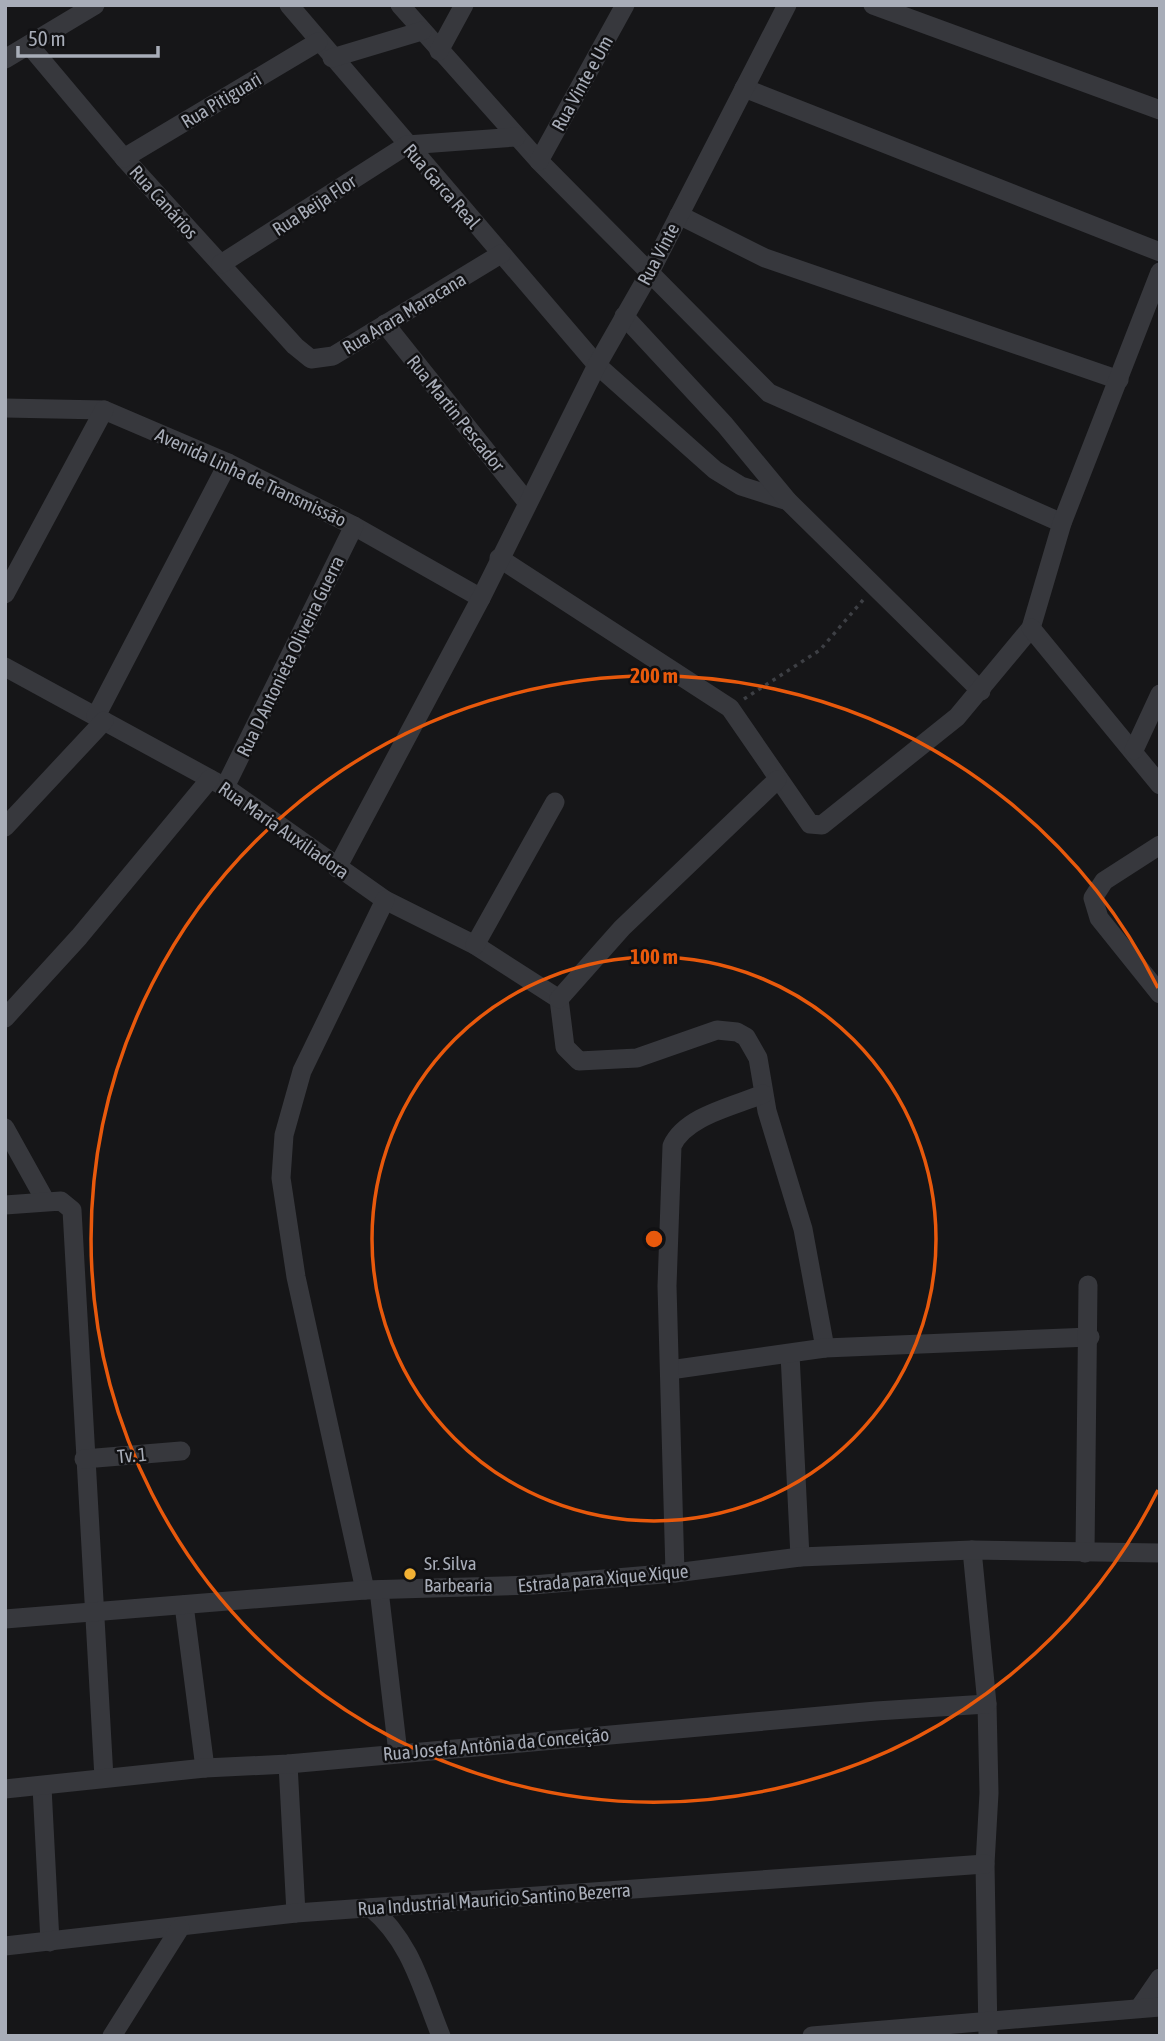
<svg xmlns="http://www.w3.org/2000/svg" width="1165" height="2041" viewBox="0 0 1165 2041" font-family="'Asap Condensed',sans-serif">
<style>
.lines{fill:none;stroke-linecap:round;stroke-linejoin:round}
.path{stroke:#3d3f44;stroke-width:3.5;stroke-dasharray:3.5 5;stroke-linecap:butt}
.minor{stroke:#37383d;stroke-width:19}
.ring{fill:none;stroke:#e8590c;stroke-width:3.5}
.poi-dot{fill:#f2b134;stroke:#111113;stroke-width:2.5}
.labels{text-anchor:middle;stroke-width:5;stroke-linejoin:round;paint-order:stroke}
.street-label{font-size:19px;fill:#a8adb8;stroke:#111113}
.poi-label{font-size:19px;fill:#a8adb8;stroke:#111113;text-anchor:start}
.centre{fill:#e8590c;stroke:#111113;stroke-width:3.5}
.ring-label{font-size:21px;text-anchor:middle;font-weight:bold;fill:#e8590c;stroke:#111113;stroke-width:5;stroke-linejoin:round;paint-order:stroke}
</style>
<rect width="100%" height="100%" fill="#161618"/>
<g class="lines">
<!-- path -->
<polyline class="path" points="744,699 820,650 863,600"/>
<!-- minor -->
<g class="minor">
<polyline points="289,5 597,365 715,470 741,486 788,501"/>
<polyline points="400,5 539,161 769,393 1062,523"/>
<polyline points="873,5 1160,110"/>
<polyline points="29,45 124,158 295,346 311,359 333,356 501,254"/>
<polyline points="439,51 464,5"/>
<polyline points="332,58 422,31"/>
<polyline points="5,59 95,5"/>
<polyline points="744,88 1160,252"/>
<polyline points="124,158 318,42"/>
<polyline points="539,161 625,5"/>
<polyline points="679,215 765,258 1119,380"/>
<polyline points="221,264 407,145 516,137"/>
<polyline points="624,316 725,425 788,501 981,691"/>
<polyline points="385,324 527,502"/>
<polyline points="5,408 104,410 228,463 354,526 481,598"/>
<polyline points="499,558 730,708 810,824 822,825 957,717 1031,628 1062,523 1160,272"/>
<polyline points="5,594 104,410"/>
<polyline points="1031,628 1160,785"/>
<polyline points="5,667 225,787 385,900 475,945 559,999"/>
<polyline points="96,716 228,463"/>
<polyline points="1134,750 1160,694"/>
<polyline points="225,787 354,526"/>
<polyline points="5,827 104,721"/>
<polyline points="1160,845 1104,881 1093,898 1099,918 1160,994"/>
<polyline points="337,868 481,598 597,365 649,274 787,5"/>
<polyline points="475,945 555,802"/>
<polyline points="559,999 565,1047 579,1061 637,1058 717,1030 737,1032 746,1037 758,1058 767,1111 803,1229 825,1348"/>
<polyline points="559,999 622,928 777,780"/>
<polyline points="5,1018 79,937 210,779"/>
<polyline points="5,1128 45,1200"/>
<polyline points="5,1205 61,1201 72,1210 104,1778"/>
<polyline points="790,1354 800,1557"/>
<polyline points="670,1370 825,1348 1090,1337"/>
<polyline points="84,1459 181,1451"/>
<polyline points="972,1550 987,1704 989,1793 985,1864 988,2036"/>
<polyline points="1085,1553 1088,1285"/>
<path d="M675 1573 667 1286 672 1146C685 1116 735 1106 763 1094"/>
<polyline points="365,1590 296,1277 281,1178 284,1135 302,1071 385,900"/>
<polyline points="379,1590 398,1753"/>
<polyline points="184,1605 205,1768"/>
<polyline points="5,1619 365,1590 533,1585 675,1573 800,1557 972,1550 1160,1553"/>
<polyline points="288,1764 296,1913"/>
<polyline points="42,1787 50,1942"/>
<polyline points="5,1789 205,1768 288,1764 876,1711 987,1704"/>
<path d="M371 1908C411 1941 422 1989 441 2036"/>
<polyline points="5,1946 296,1913 985,1864"/>
<polyline points="1140,2007 1160,1978"/>
<polyline points="112,2036 180,1928"/>
<polyline points="812,2036 1160,2007"/>
</g>
</g>
<!-- distance rings -->
<g class="ring">
<circle cx="654" cy="1239" r="282"/>
<path d="M1158 1490A563 563 0 1 1 1158 988"/>
</g>
<!-- markers -->
<circle class="poi-dot" cx="410" cy="1574" r="7"/>
<g class="labels">
<!-- street labels -->
<g class="street-label">
<text transform="translate(582 83) rotate(-61)" y="7">Rua Vinte e Um</text>
<text transform="translate(221 100) rotate(-31)" y="7">Rua Pitiguari</text>
<text transform="translate(442 186) rotate(49)" y="7">Rua Garca Real</text>
<text transform="translate(164 202) rotate(48)" y="7">Rua Canários</text>
<text transform="translate(314 205) rotate(-33)" y="7">Rua Beija Flor</text>
<text transform="translate(658 254) rotate(-62)" y="7">Rua Vinte</text>
<text transform="translate(404 313) rotate(-31)" y="7">Rua Arara Maracana</text>
<text transform="translate(456 413) rotate(51)" y="7">Rua Martin Pescador</text>
<text transform="translate(251 477) rotate(25)" y="7">Avenida Linha de Transmissão</text>
<text transform="translate(290 656) rotate(-64)" y="7">Rua D Antonieta Oliveira Guerra</text>
<text transform="translate(284 830) rotate(35)" y="7">Rua Maria Auxiliadora</text>
<text transform="translate(132 1455) rotate(-5)" y="7">Tv. 1</text>
<text transform="translate(603 1578) rotate(-5)" y="7">Estrada para Xique Xique</text>
<text transform="translate(496 1744) rotate(-5)" y="7">Rua Josefa Antônia da Conceição</text>
<text transform="translate(494 1899) rotate(-4)" y="7">Rua Industrial Mauricio Santino Bezerra</text>
</g>
<!-- poi labels -->
<g class="poi-label">
<text x="424" y="1570">Sr. Silva<tspan x="424" dy="22">Barbearia</tspan></text>
</g>
</g>
<circle cx="654" cy="1239" r="10" class="centre"/>
<g class="ring-label">
<text x="654" y="683">200 m</text>
<text x="654" y="964">100 m</text>
</g>
<!-- border -->
<rect width="1165" height="2041" fill="none" stroke="#a8adb8" stroke-width="14"/>
<!-- scale -->
<path d="M18 46v10h140v-10" fill="none" stroke="#a8adb8" stroke-width="3.5"/>
<text x="28" y="46" font-size="21" fill="#a8adb8" stroke="#111113" stroke-width="5" paint-order="stroke">50 m</text>
</svg>
